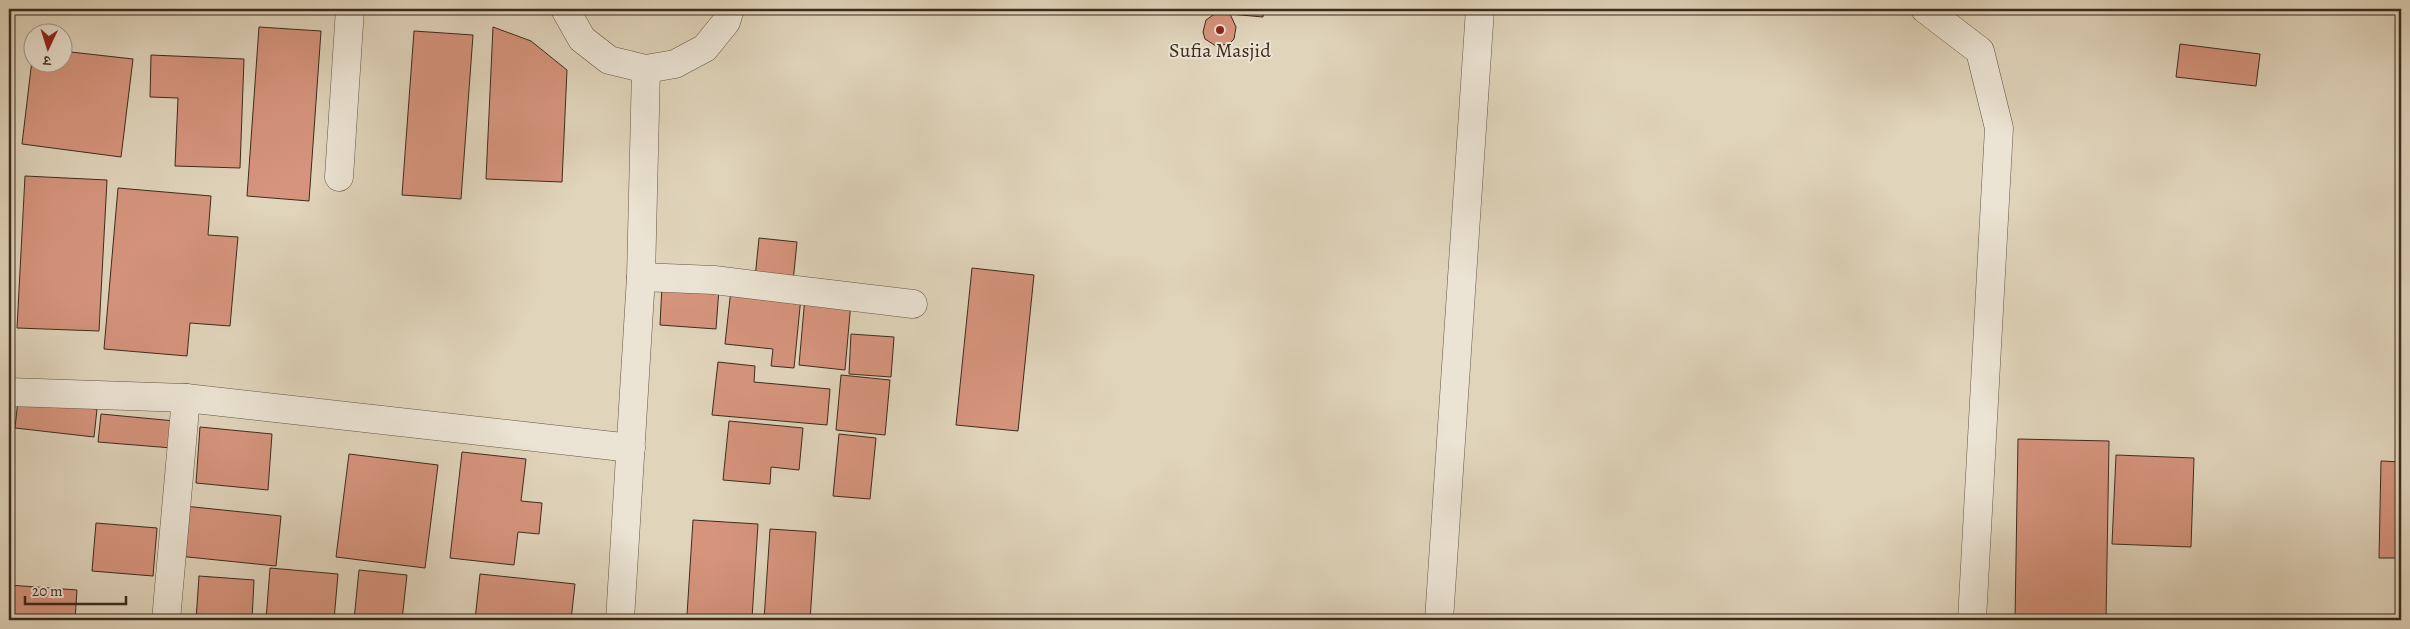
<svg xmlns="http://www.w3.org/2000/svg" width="2410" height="629" viewBox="0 0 2410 629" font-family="Alegreya,'Noto Serif Devanagari',serif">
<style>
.building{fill:#d6947d;stroke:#3c2b1d}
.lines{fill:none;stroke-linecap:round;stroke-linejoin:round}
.minor-casing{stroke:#655544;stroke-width:29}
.tertiary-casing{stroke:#655544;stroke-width:29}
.path{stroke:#3c2b1d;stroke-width:3;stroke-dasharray:1 2.5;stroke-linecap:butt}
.minor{stroke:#ebe3d3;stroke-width:28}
.tertiary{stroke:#ebe3d3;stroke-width:28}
.poi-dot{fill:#8f2418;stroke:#ebe3d3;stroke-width:2}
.labels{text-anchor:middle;stroke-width:4;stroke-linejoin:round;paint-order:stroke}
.poi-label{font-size:20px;fill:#3c2b1d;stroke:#ebe3d3}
</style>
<rect width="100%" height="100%" fill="#e0d4bb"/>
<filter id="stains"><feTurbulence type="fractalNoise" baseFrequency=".004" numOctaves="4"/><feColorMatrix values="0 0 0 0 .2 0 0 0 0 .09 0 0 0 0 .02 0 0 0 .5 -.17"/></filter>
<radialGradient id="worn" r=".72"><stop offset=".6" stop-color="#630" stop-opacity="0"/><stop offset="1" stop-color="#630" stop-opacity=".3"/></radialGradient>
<!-- building -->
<g class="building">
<polygon points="1207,9 1264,9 1263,17 1230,14 1236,27 1234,39 1229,44 1216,46 1205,39 1203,32 1206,20 1216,13 1207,11"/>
<polygon points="2347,9 2370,9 2369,13"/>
<polygon points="259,27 321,31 309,201 247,196"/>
<polygon points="493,27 531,41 567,70 562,182 486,179"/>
<polygon points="414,31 473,35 461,199 402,195"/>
<polygon points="2180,44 2260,54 2256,86 2176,77"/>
<polygon points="62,51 133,59 121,157 22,144 32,60 32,62 62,62"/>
<polygon points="151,55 244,59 240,168 175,166 178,98 150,97"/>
<polygon points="25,176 107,180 99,331 17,328"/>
<polygon points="118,188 211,196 208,235 238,237 230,326 190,323 187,356 104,349"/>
<polygon points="759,238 797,242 793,282 755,278"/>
<polygon points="972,268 1034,275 1018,431 956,425"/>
<polygon points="662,285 719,289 716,329 660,325"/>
<polygon points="731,289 801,297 794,368 771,366 773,349 725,344"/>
<polygon points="805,297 851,302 845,370 799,365"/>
<polygon points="851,334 894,337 891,377 849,374"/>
<polygon points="718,362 755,366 754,382 830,389 827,425 712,415"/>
<polygon points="841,375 890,380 885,435 836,430"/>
<polygon points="18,400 97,409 94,437 15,428"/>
<polygon points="101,414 175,421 172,448 98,442"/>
<polygon points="729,421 803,428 799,470 771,467 770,484 723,480"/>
<polygon points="200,427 272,434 268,490 196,483"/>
<polygon points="839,434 876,438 870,499 833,496"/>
<polygon points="2018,439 2109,441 2106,620 2015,620"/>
<polygon points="462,452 526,459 521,501 542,503 539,534 518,532 514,565 450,558"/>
<polygon points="349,454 438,465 425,568 336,557"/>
<polygon points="2116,455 2194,458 2191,547 2112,544"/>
<polygon points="2381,461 2401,462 2401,558 2379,558"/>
<polygon points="184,506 281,516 276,566 178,556"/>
<polygon points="693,520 758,524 752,618 687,615"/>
<polygon points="96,523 157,528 153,576 92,571"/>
<polygon points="770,529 816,532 810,620 764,620"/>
<polygon points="270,568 338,574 334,620 266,620"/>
<polygon points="359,570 407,575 402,620 354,620"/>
<polygon points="480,574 575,584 571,620 475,620"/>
<polygon points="199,576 254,580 252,620 196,620"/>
<polygon points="9,585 77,590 75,620 9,620"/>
</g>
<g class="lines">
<defs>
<g id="minor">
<polyline points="1925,9 1980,51 1999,128 1972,620"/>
<polyline points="339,177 350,9"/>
<polyline points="641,277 714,280 913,304"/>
<polyline points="9,392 186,398 631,448"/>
<polyline points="166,620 186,398"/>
<polyline points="620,620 641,277 646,69"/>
<polyline points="1439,620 1480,9"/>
</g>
<polyline id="tertiary" points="565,9 582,39 609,60 646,69 675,64 705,48 726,22 730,9"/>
</defs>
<!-- minor casing -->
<use href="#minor" class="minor-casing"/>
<!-- tertiary casing -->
<use href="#tertiary" class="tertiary-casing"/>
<!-- path -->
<polyline class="path" points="908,9 926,11"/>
<!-- minor -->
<use href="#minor" class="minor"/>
<!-- tertiary -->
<use href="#tertiary" class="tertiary"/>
</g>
<!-- markers -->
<circle class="poi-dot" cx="1220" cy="30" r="5"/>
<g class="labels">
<!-- poi labels -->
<g class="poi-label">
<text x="1220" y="57">Sufia Masjid</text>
</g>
</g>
<!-- margin -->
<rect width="2410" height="629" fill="none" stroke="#e0d4bb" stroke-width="30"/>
<rect x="10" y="10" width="2390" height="609" fill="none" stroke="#3c2b1d" stroke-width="2.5"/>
<rect x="15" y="15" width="2380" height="599" fill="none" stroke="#3c2b1d"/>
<!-- north arrow -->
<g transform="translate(48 48) rotate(184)"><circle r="24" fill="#ebe3d3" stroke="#a5998a"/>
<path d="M0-4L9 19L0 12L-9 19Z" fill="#8f2418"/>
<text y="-8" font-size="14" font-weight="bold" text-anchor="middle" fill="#3c2b1d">उ</text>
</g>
<!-- scale -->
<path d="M25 596v8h101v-8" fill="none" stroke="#3c2b1d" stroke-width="2.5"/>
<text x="32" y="596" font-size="15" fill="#3c2b1d" stroke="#ebe3d3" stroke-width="4" paint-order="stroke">20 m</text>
<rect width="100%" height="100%" filter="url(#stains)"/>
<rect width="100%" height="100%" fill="url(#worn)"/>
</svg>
